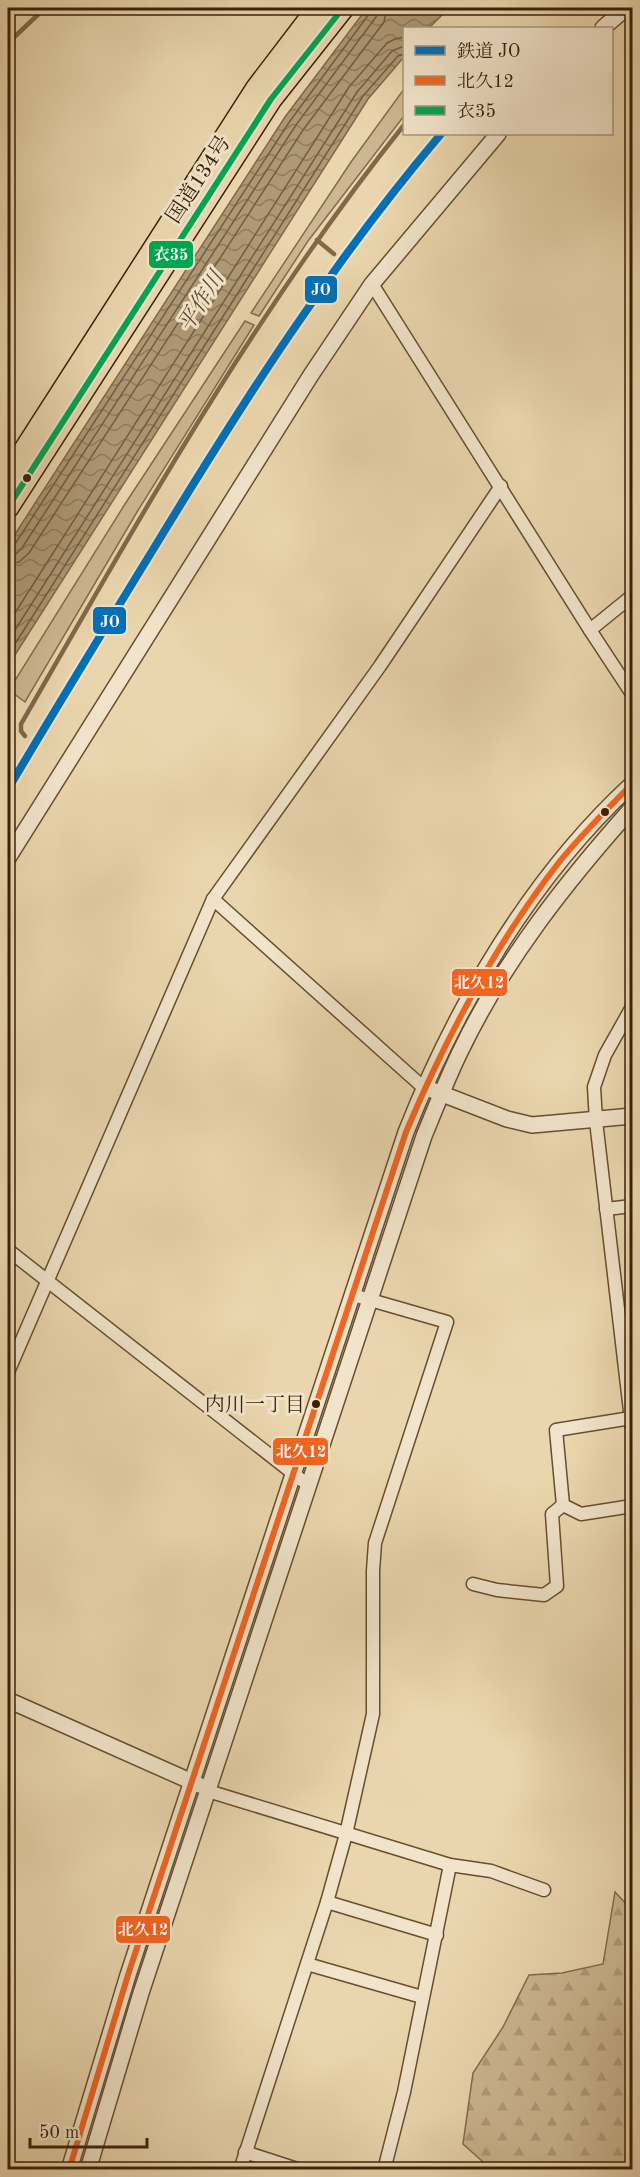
<svg xmlns="http://www.w3.org/2000/svg" width="640" height="2177" viewBox="0 0 640 2177" font-family="'Old Standard TT','Noto Serif JP',serif">
<style>
.forest{fill:url(#forest-firs);stroke:#846c4c;stroke-width:1.5}
.garden{fill:#ccb792;stroke:#846c4c;stroke-width:1.5}
.water{fill:url(#water-waves);stroke:#806849;stroke-width:1.5}
.lines{fill:none;stroke-linecap:round;stroke-linejoin:round}
.shore{stroke:#745c3e;stroke-width:1.5}
.stream{stroke:#806849;stroke-width:4.5}
.minor-casing{stroke:#674e31;stroke-width:15}
.tertiary-casing{stroke:#674e31;stroke-width:18}
.trunk-casing{stroke:#3b2007;stroke-width:24}
.minor{stroke:#f1e4ca;stroke-width:12}
.tertiary{stroke:#f1e4ca;stroke-width:15}
.trunk{stroke:#ead6ae;stroke-width:21}
.bus-1-casing{stroke:#f1e4ca;stroke-width:10}
.bus-2-casing{stroke:#f1e4ca;stroke-width:10}
.bus-1{stroke:#f26522;stroke-width:6}
.bus-2{stroke:#00a651;stroke-width:6}
.rail-1-casing{stroke:#f1e4ca;stroke-width:12}
.rail-1{stroke:#0070b9;stroke-width:8}
.bus-dot{fill:#3b2007;stroke:#f1e4ca;stroke-width:2}
.labels{text-anchor:middle;stroke-width:6;stroke-linejoin:round;paint-order:stroke}
.bus-label{font-size:20px;fill:#3b2007;stroke:#f1e4ca;text-anchor:end}
.street-label{font-size:21px;fill:#3b2007;stroke:#f1e4ca}
.water-label{font-size:22px;font-style:italic;fill:#634a2e;stroke:#f1e4ca}
.line-badge{stroke:#f1e4ca;stroke-width:2}
.badge-label{font-size:16px;text-anchor:middle;font-weight:bold;fill:#fff}
</style>
<defs>
<pattern id="forest-firs" width="22" height="20" patternUnits="userSpaceOnUse" patternTransform="scale(1.5)"><rect width="22" height="20" fill="#ccb792"/><path d="M5 1l3.5 6h-7zM16 11l3.5 6h-7z" fill="#b09d7c"/></pattern>
<pattern id="water-waves" width="16" height="10" patternUnits="userSpaceOnUse" patternTransform="scale(1.5)"><rect width="16" height="10" fill="#ae9875"/><path d="M0 5q4-4 8 0t8 0" fill="none" stroke="#8f7c5e"/></pattern>
</defs>
<rect width="100%" height="100%" fill="#ead6ae"/>
<filter id="stains"><feTurbulence type="fractalNoise" baseFrequency=".00333" numOctaves="4"/><feColorMatrix values="0 0 0 0 .2 0 0 0 0 .09 0 0 0 0 .02 0 0 0 .5 -.17"/></filter>
<radialGradient id="worn" r=".72"><stop offset=".6" stop-color="#630" stop-opacity="0"/><stop offset="1" stop-color="#630" stop-opacity=".3"/></radialGradient>
<!-- forest -->
<polygon class="forest" points="615,1892 632,1910 632,2169 491,2169 463,2144 473,2073 503,2027 529,1975 562,1973 603,1964"/>
<!-- garden -->
<g class="garden">
<polygon points="404,89 404,116 308,241 259,316 251,313 351,162"/>
<polygon points="245,321 254,325 137,512 25,702 9,690 125,504"/>
</g>
<!-- water -->
<polygon class="water" points="367,8 449,8 429,28 404,28 404,57 368,99 8,666 8,545 285,117"/>
<g class="lines">
<!-- shore -->
<g class="shore">
<polyline points="8,547 15,544 290,121 369,14 371,8"/>
<polyline points="8,555 16,554 22,548 296,125 376,17 378,8"/>
<polyline points="8,564 19,562 29,553 303,130 384,22 387,8"/>
<polyline points="8,624 349,87 387,43 395,39 404,37"/>
<polyline points="8,641 357,92 392,51 404,46"/>
<polyline points="8,655 363,96 398,56 404,54"/>
</g>
<!-- stream -->
<g class="stream">
<polyline points="8,43 45,8"/>
<polyline points="317,240 334,254"/>
<path d="M25 736 21 731V724C139 519 256 310 404 125"/>
</g>
<defs>
<g id="minor">
<polyline points="372,284 590,630 632,694"/>
<polyline points="590,630 632,596"/>
<polyline points="213,899 424,1088"/>
<polyline points="632,1007 605,1055 594,1087 596,1121 632,1428"/>
<polyline points="606,1209 632,1206"/>
<polyline points="8,1250 308,1485"/>
<polyline points="8,1372 213,899 380,666 501,486"/>
<polyline points="631,1418 556,1430 563,1505 581,1514 632,1506"/>
<polyline points="473,1584 497,1590 544,1595 557,1586 552,1514 563,1505"/>
<polyline points="208,1791 450,1865 491,1871 544,1890"/>
<polyline points="327,1902 437,1935"/>
<polyline points="307,1964 422,1997"/>
<polyline points="245,2152 300,2170"/>
<polyline points="240,2170 327,1902 346,1834 373,1714 373,1571 375,1543 447,1322 353,1295"/>
<polyline points="384,2170 404,2092 450,1865"/>
</g>
<g id="tertiary">
<polyline points="603,28 626,8"/>
<polyline points="8,858 311,375 372,284 498,134"/>
<polyline points="432,1090 507,1119 532,1125 632,1116"/>
<polyline points="8,1700 199,1785"/>
<path d="M69 2170 128 1975 406 1132C456 1006 531 877 632 784"/>
<path d="M88 2170 141 1993 424 1136C436 1107 448 1076 462 1048 505 959 567 881 632 808"/>
</g>
<g id="trunk">
<polyline points="8,476 257,88 318,8"/>
<polyline points="8,507 271,99 343,8"/>
</g>
</defs>
<!-- minor casing -->
<use href="#minor" class="minor-casing"/>
<!-- tertiary casing -->
<use href="#tertiary" class="tertiary-casing"/>
<!-- trunk casing -->
<use href="#trunk" class="trunk-casing"/>
<!-- minor -->
<use href="#minor" class="minor"/>
<!-- tertiary -->
<use href="#tertiary" class="tertiary"/>
<!-- trunk -->
<use href="#trunk" class="trunk"/>
<defs>
<path id="bus-1" d="M69 2170 128 1975 406 1132C447 1035 495 944 560 861 582 834 607 809 632 784"/>
<polyline id="bus-2" points="8,507 271,99 343,8"/>
</defs>
<!-- bus-1 casing -->
<use href="#bus-1" class="bus-1-casing"/>
<!-- bus-2 casing -->
<use href="#bus-2" class="bus-2-casing"/>
<!-- bus-1 -->
<use href="#bus-1" class="bus-1"/>
<!-- bus-2 -->
<use href="#bus-2" class="bus-2"/>
<defs>
<path id="rail-1" d="M8 789C56 708 105 628 154 548 243 402 330 265 441 134"/>
</defs>
<!-- rail-1 casing -->
<use href="#rail-1" class="rail-1-casing"/>
<!-- rail-1 -->
<use href="#rail-1" class="rail-1"/>
</g>
<!-- markers -->
<g class="bus-dot">
<circle cx="27" cy="478" r="5"/>
<circle cx="605" cy="812" r="5"/>
<circle cx="316" cy="1404" r="5"/>
</g>
<g class="labels">
<!-- bus labels -->
<g class="bus-label">
<text x="305" y="1411">内川一丁目</text>
</g>
<!-- street labels -->
<g class="street-label">
<text transform="translate(198 179) rotate(-57)" y="7">国道134号</text>
</g>
<!-- water labels -->
<g class="water-label">
<text transform="translate(200 301) rotate(-58)" y="8">平作川</text>
</g>
</g>
<g class="line-badge">
<rect x="148" y="240" width="46" height="29" rx="6" fill="#00a651"/>
<rect x="304" y="275" width="34" height="29" rx="6" fill="#0070b9"/>
<rect x="92" y="606" width="35" height="29" rx="6" fill="#0070b9"/>
<rect x="451" y="968" width="57" height="29" rx="6" fill="#f26522"/>
<rect x="272" y="1437" width="57" height="29" rx="6" fill="#f26522"/>
<rect x="115" y="1915" width="56" height="29" rx="6" fill="#f26522"/>
</g>
<g class="badge-label">
<text x="171" y="260">衣35</text>
<text x="321" y="295">JO</text>
<text x="110" y="627">JO</text>
<text x="479" y="988">北久12</text>
<text x="301" y="1457">北久12</text>
<text x="143" y="1935">北久12</text>
</g>
<!-- margin -->
<rect width="640" height="2177" fill="none" stroke="#ead6ae" stroke-width="30"/>
<rect x="9" y="9" width="622" height="2159" fill="none" stroke="#3b2007" stroke-width="3"/>
<rect x="15" y="15" width="610" height="2147" fill="none" stroke="#3b2007" stroke-width="1.5"/>
<!-- legend -->
<rect x="403" y="27" width="210" height="108" fill="#f1e4ca" stroke="#a8967c" stroke-width="1.5"/>
<rect x="415" y="46" width="30" height="9" fill="#0070b9" stroke="#a8967c" stroke-width="1.5"/>
<text x="457" y="57" font-size="18" fill="#3b2007">鉄道 JO</text>
<rect x="415" y="76" width="30" height="9" fill="#f26522" stroke="#a8967c" stroke-width="1.5"/>
<text x="457" y="87" font-size="18" fill="#3b2007">北久12</text>
<rect x="415" y="106" width="30" height="9" fill="#00a651" stroke="#a8967c" stroke-width="1.5"/>
<text x="457" y="117" font-size="18" fill="#3b2007">衣35</text>
<!-- scale -->
<path d="M30 2138v9h117v-9" fill="none" stroke="#3b2007" stroke-width="3"/>
<text x="39" y="2138" font-size="18" fill="#3b2007" stroke="#f1e4ca" stroke-width="4.5" paint-order="stroke">50 m</text>
<rect width="100%" height="100%" filter="url(#stains)"/>
<rect width="100%" height="100%" fill="url(#worn)"/>
</svg>
